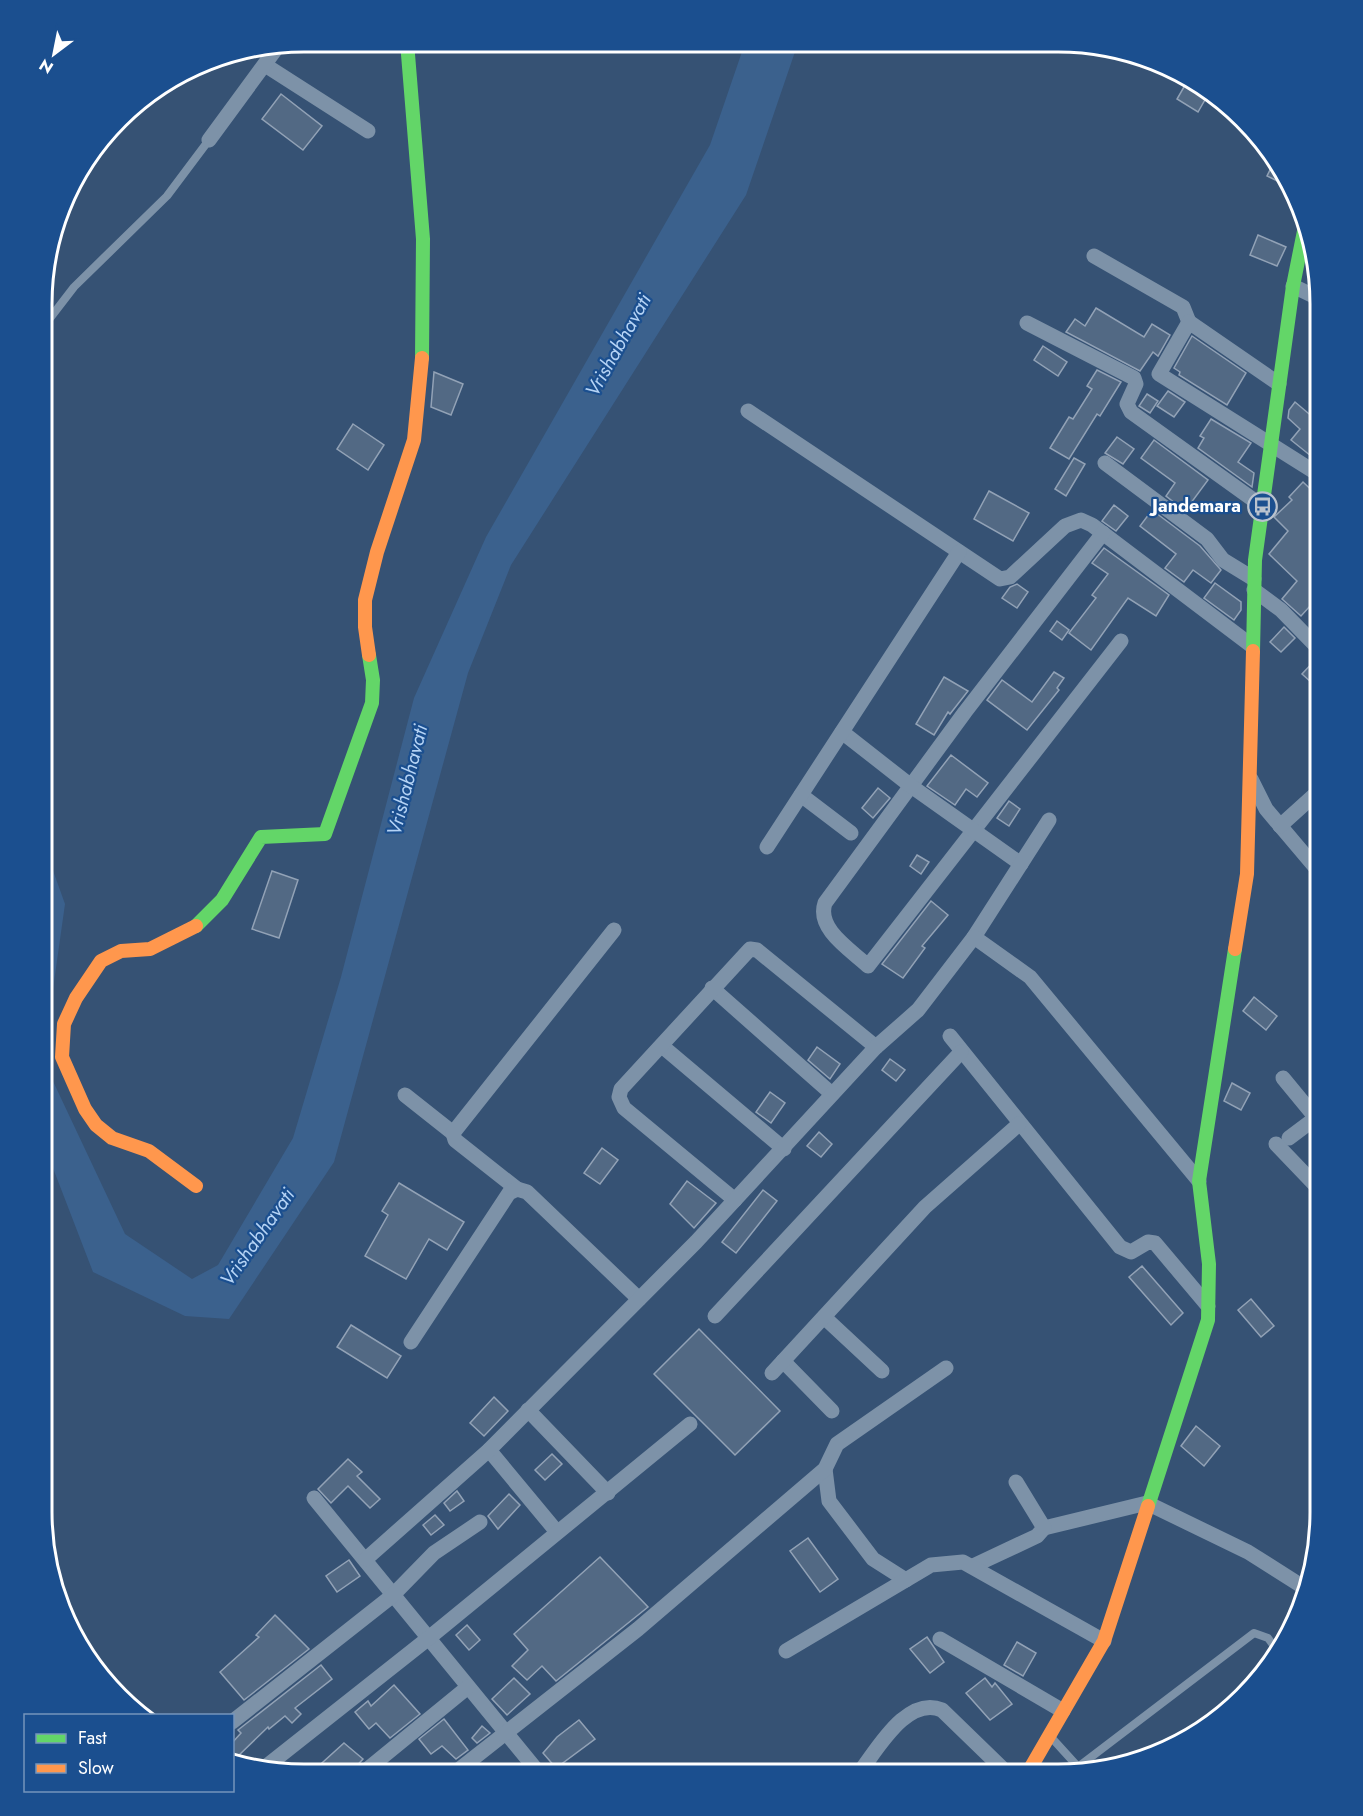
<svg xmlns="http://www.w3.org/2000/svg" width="1363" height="1816" viewBox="0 0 1363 1816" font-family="Jost,sans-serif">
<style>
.water{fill:#3b618d}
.building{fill:#526984;stroke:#92a2b6;stroke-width:1.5}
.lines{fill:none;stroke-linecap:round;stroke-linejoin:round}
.lane{stroke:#7d92a8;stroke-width:8}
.street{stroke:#7d92a8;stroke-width:15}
.fast{stroke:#63d668;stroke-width:14}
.slow{stroke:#ff974d;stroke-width:14}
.labels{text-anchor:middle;stroke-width:4.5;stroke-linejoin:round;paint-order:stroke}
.poi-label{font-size:18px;font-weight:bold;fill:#fff;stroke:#1b4f8f;text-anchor:end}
.water-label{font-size:20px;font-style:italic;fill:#b5d3f5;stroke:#1b4f8f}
.rim{fill:none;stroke:#fff;stroke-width:3}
</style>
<rect width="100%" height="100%" fill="#365274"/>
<!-- water -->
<polygon class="water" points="745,43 798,43 746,195 511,565 468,673 334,1162 229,1319 185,1316 93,1272 43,1142 43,858 51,865 65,904 43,1060 125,1234 192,1279 218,1265 293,1138 341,977 414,698 486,537 710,145"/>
<!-- building -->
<g class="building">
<polygon points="1188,80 1210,91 1198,112 1177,99"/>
<polygon points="281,94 322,126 303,150 262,119"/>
<polygon points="1275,160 1294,188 1294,189 1267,176"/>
<polygon points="1258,235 1286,247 1277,266 1250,255"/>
<polygon points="1096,308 1144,337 1152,324 1170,335 1158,356 1153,352 1140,371 1066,332 1075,319 1085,326"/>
<polygon points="1192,336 1246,373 1227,405 1179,375 1180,372 1174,368"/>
<polygon points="1043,346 1067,362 1058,376 1034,360"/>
<polygon points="1097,370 1121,382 1100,416 1097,414 1069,459 1050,448 1069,417 1073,419 1092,389 1087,386"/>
<polygon points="434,372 463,384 451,415 431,407"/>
<polygon points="1168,391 1185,402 1174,417 1157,406"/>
<polygon points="1147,394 1158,401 1150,413 1139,406"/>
<polygon points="1295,402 1321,424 1321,464 1291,440 1300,429 1288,418 1289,410"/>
<polygon points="1211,419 1251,443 1238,462 1254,473 1252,487 1198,448 1204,438 1200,436"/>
<polygon points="353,424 384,445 368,470 337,449"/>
<polygon points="1117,437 1134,449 1123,464 1105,453"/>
<polygon points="1154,440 1208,480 1185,511 1166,496 1175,483 1141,458"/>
<polygon points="1074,458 1085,464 1066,496 1055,489"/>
<polygon points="1303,482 1321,499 1321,594 1301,616 1282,599 1297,581 1269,554 1288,531 1274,517 1292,500 1289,497"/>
<polygon points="989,491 1029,513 1013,541 974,519"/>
<polygon points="1114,505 1128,516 1116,531 1102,521"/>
<polygon points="1152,510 1200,546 1221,570 1211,583 1193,570 1184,582 1165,568 1176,554 1140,526"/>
<polygon points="1104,548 1169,595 1156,616 1128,598 1091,650 1069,633 1096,598 1092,595 1108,574 1092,563"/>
<polygon points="1215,583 1241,602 1241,610 1234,620 1204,598"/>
<polygon points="1017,584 1028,592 1017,608 1002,598 1010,587"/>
<polygon points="1057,621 1069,630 1062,640 1050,631"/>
<polygon points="1284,627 1295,638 1281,652 1270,642"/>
<polygon points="1316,659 1321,660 1321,691 1302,674"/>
<polygon points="1054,672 1064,678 1057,688 1059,690 1027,730 987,700 1002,680 1032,702"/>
<polygon points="944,677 968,691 950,714 948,712 934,735 916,724"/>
<polygon points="951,755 988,783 977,797 966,789 955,805 927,786"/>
<polygon points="878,788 890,798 873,818 862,808"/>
<polygon points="1009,801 1020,809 1009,826 997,818"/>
<polygon points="917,855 929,862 921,874 910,866"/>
<polygon points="272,871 298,880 279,938 252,929"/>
<polygon points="931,901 948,915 922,946 925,948 903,978 882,964"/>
<polygon points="1254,997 1277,1016 1266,1030 1243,1011"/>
<polygon points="817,1047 840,1064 830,1079 808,1060"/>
<polygon points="890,1059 905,1070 896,1081 882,1070"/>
<polygon points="1232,1083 1250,1093 1241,1110 1224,1101"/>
<polygon points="770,1092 785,1103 771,1123 756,1112"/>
<polygon points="819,1132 832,1144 821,1157 807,1146"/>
<polygon points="602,1148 618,1160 600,1184 584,1173"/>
<polygon points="687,1181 716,1203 694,1228 670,1204"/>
<polygon points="399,1183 464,1222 447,1250 429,1239 406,1279 365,1256 388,1215 382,1211"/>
<polygon points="763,1190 777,1201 736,1253 722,1242"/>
<polygon points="1142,1266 1183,1313 1171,1325 1129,1277"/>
<polygon points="1251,1299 1274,1326 1261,1337 1238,1310"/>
<polygon points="351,1325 401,1356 387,1378 337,1347"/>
<polygon points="699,1329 780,1411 735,1455 654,1374"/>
<polygon points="494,1397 508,1411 484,1436 470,1423"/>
<polygon points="1196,1426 1220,1446 1204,1466 1181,1446"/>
<polygon points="552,1454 562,1464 545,1480 535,1470"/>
<polygon points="348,1459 362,1472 357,1476 380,1499 370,1508 348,1486 331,1503 318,1489"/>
<polygon points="457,1491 464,1501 450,1511 444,1503"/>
<polygon points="509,1494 520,1505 498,1529 488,1516"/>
<polygon points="435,1515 444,1525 431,1535 423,1525"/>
<polygon points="808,1538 838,1579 820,1592 790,1551"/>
<polygon points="600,1557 648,1607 556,1681 542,1666 527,1680 512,1666 528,1650 514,1634"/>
<polygon points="349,1560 360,1576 337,1592 326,1576"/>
<polygon points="275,1615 309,1649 244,1700 220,1672 259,1637 256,1635"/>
<polygon points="467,1625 480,1640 469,1650 456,1635"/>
<polygon points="927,1637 944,1662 930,1673 910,1649"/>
<polygon points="1017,1642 1036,1653 1023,1676 1004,1665"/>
<polygon points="321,1665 332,1679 295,1708 301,1714 292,1723 285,1716 269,1729 268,1727 235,1759 232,1758 232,1743 241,1733 238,1730"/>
<polygon points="514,1678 530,1694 507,1715 492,1699"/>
<polygon points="985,1678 992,1687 995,1683 1012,1704 990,1720 966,1693"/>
<polygon points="394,1685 420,1714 390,1738 376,1723 369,1729 355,1712 368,1701 371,1706"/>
<polygon points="444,1719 468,1750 456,1759 442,1746 431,1754 419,1739"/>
<polygon points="579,1720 595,1739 556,1768 543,1753 557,1737"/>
<polygon points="482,1726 490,1733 477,1743 472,1738"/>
<polygon points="344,1743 363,1759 351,1772 312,1772"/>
</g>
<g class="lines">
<!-- lane -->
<g class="lane">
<polyline points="44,326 74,287 167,196 209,140"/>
<polyline points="1050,1736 1080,1769"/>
<polyline points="1078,1767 1254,1633 1268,1638 1279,1653"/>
</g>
<!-- street -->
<g class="street">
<polyline points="265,65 368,131"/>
<polyline points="209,140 278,46"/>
<polyline points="1094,256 1183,307 1189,322"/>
<polyline points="1293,286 1320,299"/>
<polyline points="1027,323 1134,378 1136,384 1127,404 1131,412 1262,506"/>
<polyline points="1279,384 1189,322 1159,374 1321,476"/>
<polyline points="748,411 1000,579 1010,577 1065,526 1081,520 1092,525 1252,646"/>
<polyline points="1105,463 1207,539 1223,560 1254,579"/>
<path d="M1103 533 965 712 825 903C816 929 851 950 868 966L1121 641"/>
<polyline points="1254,590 1281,610 1321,651"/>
<polyline points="842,732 911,786 1021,864"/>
<polyline points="1251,779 1266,809 1321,874"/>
<polyline points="801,795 851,833"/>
<polyline points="1280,826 1321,789"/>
<polyline points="767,847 959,552"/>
<polyline points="974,937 1049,820"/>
<polyline points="712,988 832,1094"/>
<polyline points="1320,996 1321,997"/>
<polyline points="950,1036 1120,1247 1131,1252 1148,1242 1155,1243 1208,1306"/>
<polyline points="662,1046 784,1149"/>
<polyline points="1283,1078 1316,1118"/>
<polyline points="405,1095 453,1133"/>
<polyline points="1289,1138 1321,1114"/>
<polyline points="1276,1144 1321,1191"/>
<polyline points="517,1189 455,1140 453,1133 614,930"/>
<polyline points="735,1200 624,1108 619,1097 621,1089 750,949 757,950 876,1047"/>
<polyline points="715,1316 961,1052"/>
<polyline points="824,1317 882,1371"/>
<polyline points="411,1342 509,1193 517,1189 527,1192 639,1299"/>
<polyline points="783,1361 832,1411"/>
<polyline points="772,1373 925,1207 1019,1124"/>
<polyline points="528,1410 608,1493"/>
<polyline points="489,1450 557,1532"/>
<polyline points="825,1469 829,1501 873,1559 906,1580"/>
<polyline points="314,1498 539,1773"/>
<polyline points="1044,1528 1147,1503 1248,1552 1308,1590"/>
<polyline points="366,1559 489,1450 696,1242 876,1047 918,1010 974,937 1030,977 1199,1181"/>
<polyline points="973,1566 1037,1536 1044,1528 1016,1482"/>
<polyline points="940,1639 1063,1711"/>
<polyline points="786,1651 931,1565 963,1562 1104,1641"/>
<polyline points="232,1722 392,1596 434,1553 480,1522"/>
<polyline points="263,1769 430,1637 690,1424"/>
<polyline points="364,1772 468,1687"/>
<polyline points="456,1772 638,1629 825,1469 837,1444 946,1368"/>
<path d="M859 1773C877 1750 907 1695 942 1710L1008 1774"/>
</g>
<!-- fast -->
<g class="fast">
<polyline points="407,42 423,239 422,358"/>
<polyline points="1253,651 1255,560 1293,286 1304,231"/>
<polyline points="196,926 222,900 261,837 325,834 372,703 373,680 369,655"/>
<polyline points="1148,1506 1208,1320 1209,1264 1199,1181 1235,949"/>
</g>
<!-- slow -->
<g class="slow">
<polyline points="369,655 365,627 365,600 377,552 414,440 422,358"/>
<polyline points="1235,949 1247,874 1253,651"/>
<polyline points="196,1186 149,1151 112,1138 96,1125 85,1109 62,1057 64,1024 76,998 101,961 121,951 150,949 196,926"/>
<polyline points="1027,1774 1104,1641 1148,1506"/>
</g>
</g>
<!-- icons -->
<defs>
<symbol id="bus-ring" viewBox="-11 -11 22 22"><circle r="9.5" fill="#1b4f8f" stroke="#b9c2ce" stroke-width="1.5"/><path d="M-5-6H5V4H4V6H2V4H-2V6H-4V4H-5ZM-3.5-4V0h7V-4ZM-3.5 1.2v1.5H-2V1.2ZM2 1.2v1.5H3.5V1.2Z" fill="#b9c2ce"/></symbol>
</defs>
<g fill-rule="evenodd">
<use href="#bus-ring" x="1246" y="490" width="33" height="33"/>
</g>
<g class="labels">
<!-- poi labels -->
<g class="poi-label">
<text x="1241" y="512">Jandemara</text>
</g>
<!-- water labels -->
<g class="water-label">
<text transform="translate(618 345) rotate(-61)" y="7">Vrishabhavati</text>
<text transform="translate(407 780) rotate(-76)" y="7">Vrishabhavati</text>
<text transform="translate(257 1237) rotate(-55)" y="7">Vrishabhavati</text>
</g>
</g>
<!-- crop -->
<path d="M0 0H1363V1816H0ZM304 52H1058A252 252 0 0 1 1310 304V1512A252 252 0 0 1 1058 1764H304A252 252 0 0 1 52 1512V304A252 252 0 0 1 304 52Z" fill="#1b4f8f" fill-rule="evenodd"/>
<path class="rim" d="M304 52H1058A252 252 0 0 1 1310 304V1512A252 252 0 0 1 1058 1764H304A252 252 0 0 1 52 1512V304A252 252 0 0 1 304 52Z"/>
<!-- legend -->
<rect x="24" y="1714" width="210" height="78" fill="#1b4f8f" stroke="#7695bc" stroke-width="1.5"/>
<rect x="36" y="1734" width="30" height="9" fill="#63d668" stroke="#7695bc" stroke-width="1.5"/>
<text x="78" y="1744" font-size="18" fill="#ffffff">Fast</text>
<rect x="36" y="1764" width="30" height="9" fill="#ff974d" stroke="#7695bc" stroke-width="1.5"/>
<text x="78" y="1774" font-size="18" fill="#ffffff">Slow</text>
<!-- north arrow -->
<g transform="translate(54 54) rotate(212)" stroke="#1b4f8f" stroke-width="4.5" paint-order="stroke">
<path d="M0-4.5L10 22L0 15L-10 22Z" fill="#ffffff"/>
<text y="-9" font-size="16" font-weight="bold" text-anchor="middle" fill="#ffffff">N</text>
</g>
</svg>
